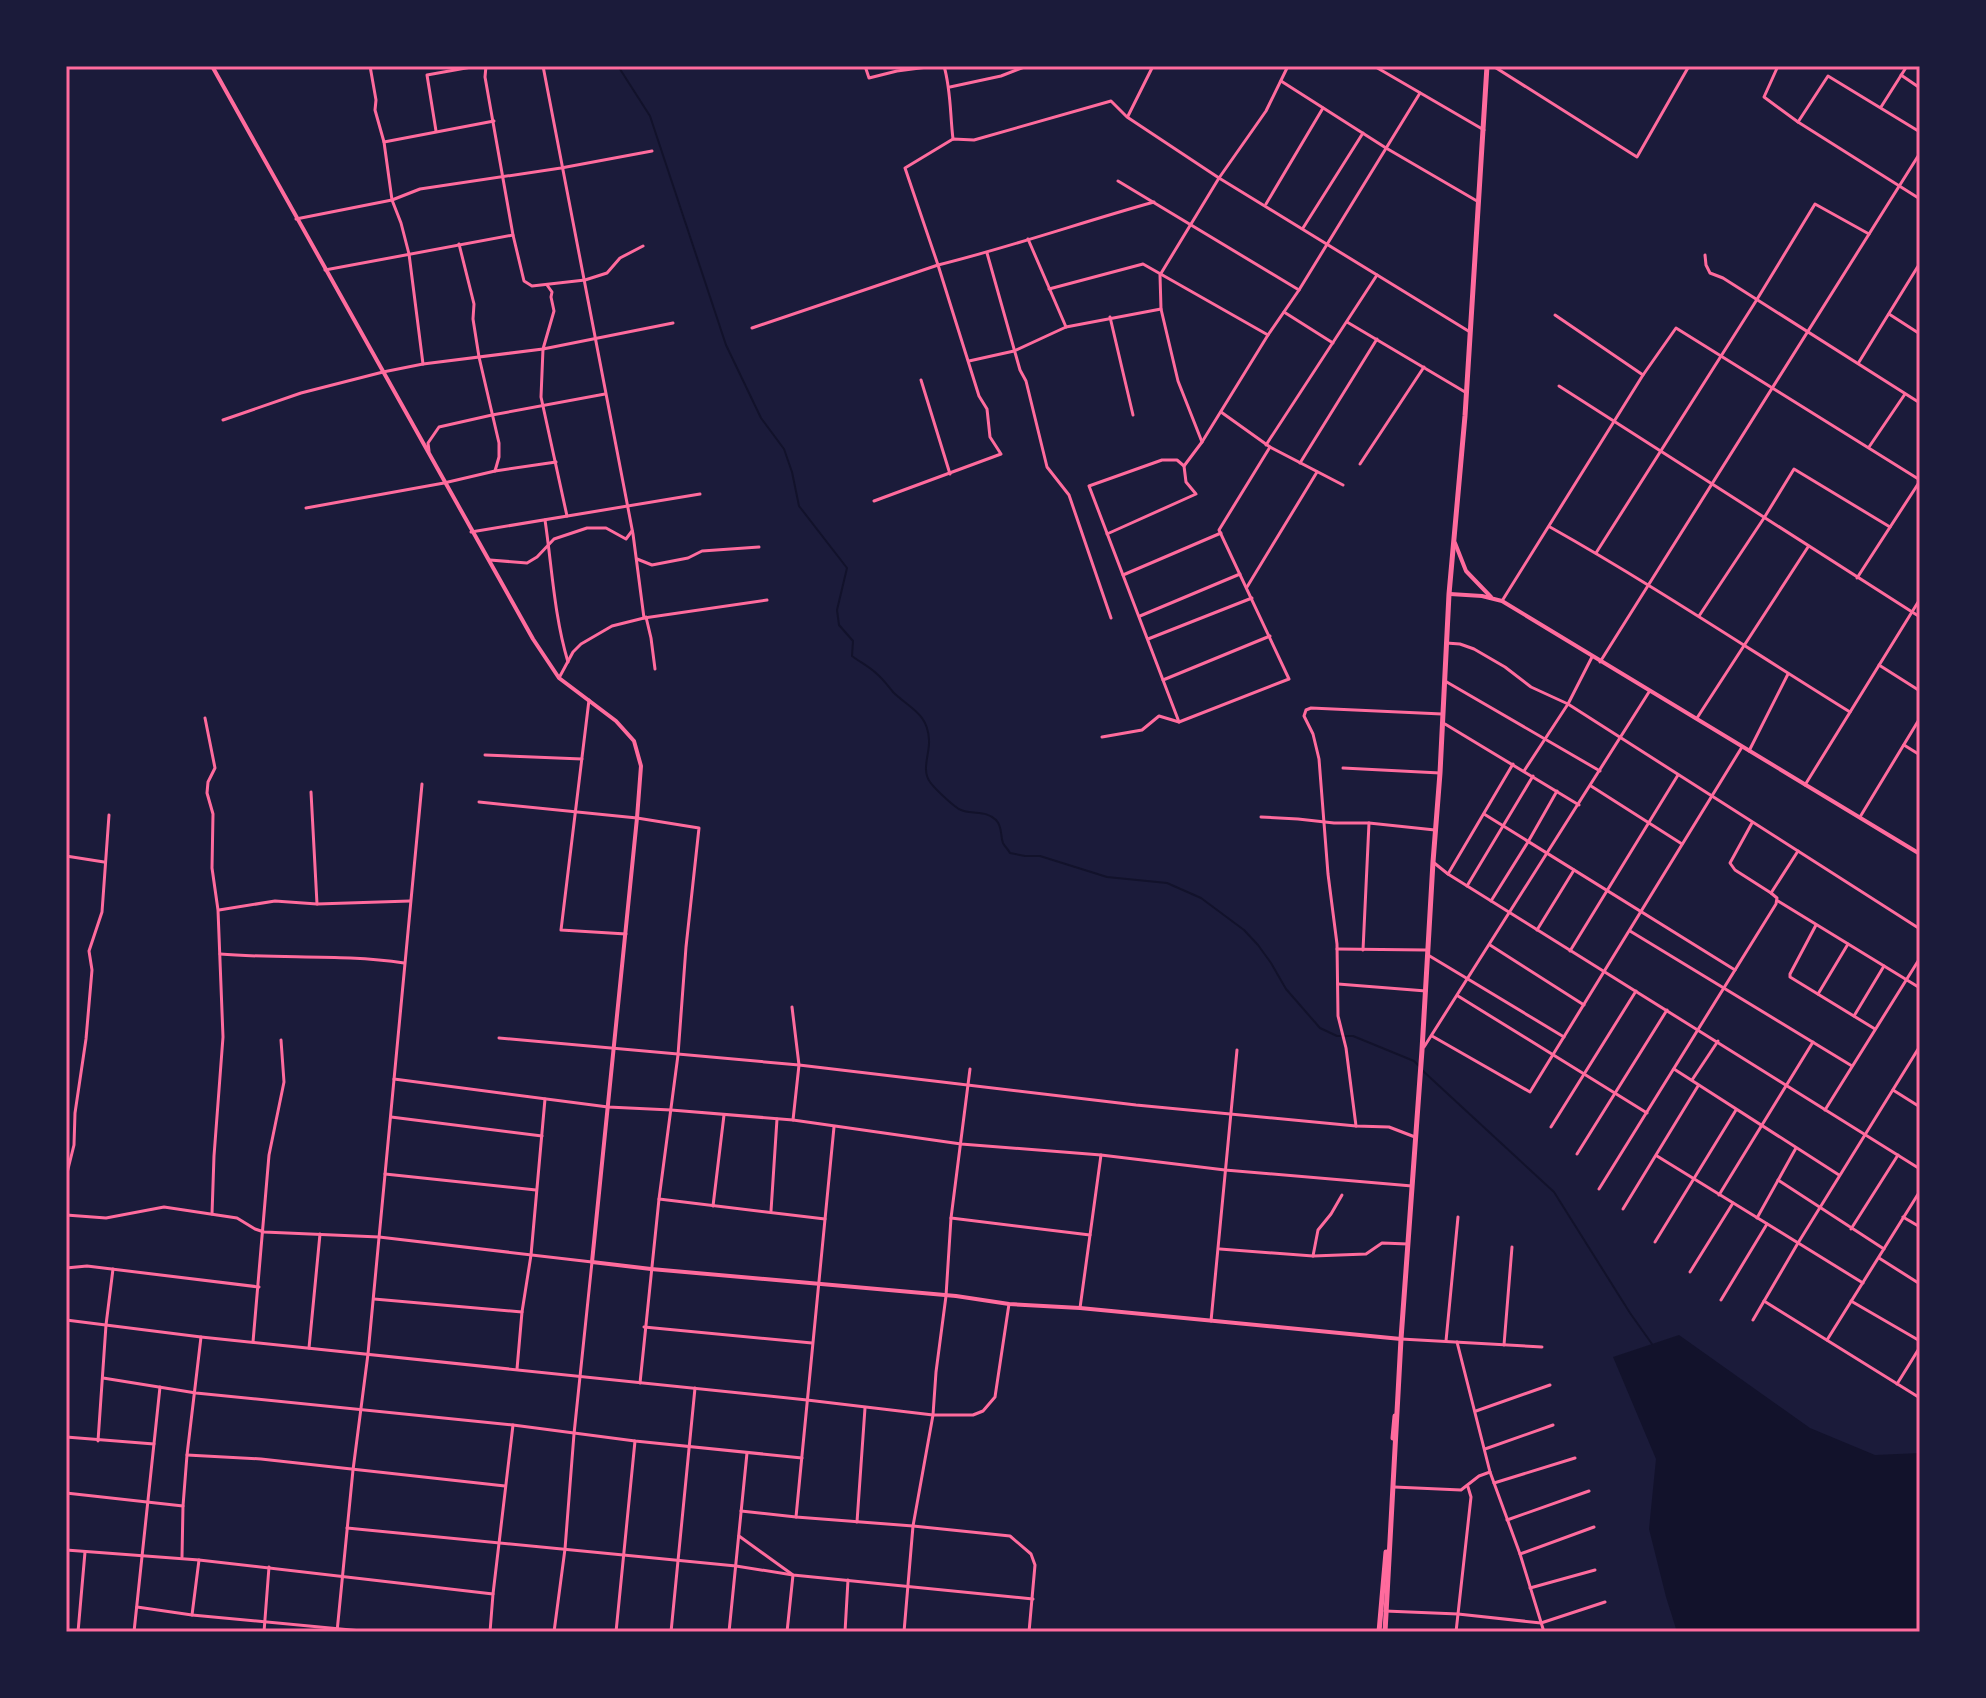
<svg xmlns="http://www.w3.org/2000/svg" width="1986" height="1698" viewBox="0 0 1986 1698" font-family="Karla,sans-serif">
<style>
.water{fill:#12122b}
.lines{fill:none;stroke-linecap:round;stroke-linejoin:round}
.stream{stroke:#12122b;stroke-width:2}
.minor{stroke:#ff6b9d;stroke-width:3}
.tertiary{stroke:#ff6b9d;stroke-width:4}
.primary{stroke:#ff6b9d;stroke-width:5}
.neatline{fill:none;stroke:#ff6b9d;stroke-width:3}
</style>
<rect width="100%" height="100%" fill="#1b1b3a"/>
<!-- water -->
<polygon class="water" points="1679,1335 1810,1428 1875,1455 1920,1453 1920,1632 1677,1632 1666,1597 1649,1529 1656,1459 1613,1357"/>
<g class="lines">
<!-- stream -->
<g class="stream">
<path d="M618 66 650 116 726 345 761 418 784 449 792 472 799 506 847 568 837 610 839 625 853 641 852 656C860 662 870 667 877 674 883 679 888 686 893 692 909 708 928 713 929 740 930 753 921 770 930 782 934 788 955 808 961 810 974 815 986 810 996 820 1003 827 1000 836 1003 843 1005 847 1008 849 1010 853L1025 856H1040L1107 877 1167 883 1201 898 1244 930 1258 945 1271 963 1286 989 1320 1028 1337 1036H1353L1414 1061 1419 1066"/>
<polyline points="1423,1071 1554,1192 1630,1313 1652,1344"/>
</g>
<!-- minor -->
<g class="minor">
<polyline points="370,66 376,100 375,110 384,142 392,200 401,223 409,254 423,364"/>
<polyline points="486,66 485,77 513,235 524,281 532,286 585,280 607,273 620,258 643,246"/>
<polyline points="543,66 633,534 644,618"/>
<polyline points="865,66 869,78 897,71 935,66"/>
<path d="M944 66C951 90 950 114 953 139"/>
<polyline points="1374,66 1484,130"/>
<polyline points="1493,66 1637,157 1689,66"/>
<polyline points="1778,66 1764,97 1798,122 1920,199"/>
<polyline points="1901,75 1920,88"/>
<polyline points="1281,81 1386,148 1477,201"/>
<polyline points="950,87 1001,76 1027,66"/>
<polyline points="1881,107 1907,66"/>
<polyline points="1128,116 1153,66"/>
<polyline points="1798,122 1828,76 1920,132"/>
<polyline points="436,131 427,75 477,66"/>
<polyline points="384,142 494,121"/>
<polyline points="1118,181 1299,290"/>
<polyline points="1266,204 1323,108"/>
<polyline points="296,219 392,200 420,189 561,168 652,151"/>
<polyline points="1303,228 1363,133"/>
<polyline points="1028,239 1066,327"/>
<polyline points="459,244 474,304 473,319 479,357 499,443 499,457 495,471"/>
<polyline points="987,253 1020,370 1026,381 1047,467 1069,495 1111,618"/>
<polyline points="1705,255 1706,265 1710,273 1723,278 1920,403"/>
<polyline points="325,270 513,235"/>
<polyline points="547,285 552,292 551,297 554,311 543,349 541,397 567,516"/>
<polyline points="1049,289 1143,264 1268,335"/>
<polyline points="1284,312 1333,343"/>
<polyline points="1889,314 1920,334"/>
<polyline points="1555,315 1643,375"/>
<polyline points="1110,317 1133,415"/>
<polyline points="1347,322 1465,392"/>
<polyline points="752,328 938,265 905,168 953,139 974,140 1111,101 1127,117 1219,178 1470,332"/>
<polyline points="969,361 1014,351 1066,327 1161,309"/>
<polyline points="1859,362 1920,263"/>
<polyline points="921,380 950,474"/>
<polyline points="1559,386 1920,617"/>
<polyline points="1221,412 1270,447 1343,485"/>
<polyline points="223,420 301,393 383,372 423,364 543,349 673,323"/>
<polyline points="1202,442 1178,381 1161,309 1160,275 1219,178 1266,111 1288,66"/>
<polyline points="1266,445 1377,275"/>
<polyline points="1869,447 1905,394"/>
<polyline points="429,451 428,443 439,427 492,415 605,394"/>
<polyline points="1300,463 1377,339"/>
<polyline points="1360,464 1424,367"/>
<path d="M874 501 1001 454 990 437 987 409 979 396 938 265C1011 247 1082 222 1154 202"/>
<polyline points="306,508 444,483 495,471 556,462"/>
<path d="M545 520C552 567 554 615 568 662"/>
<path d="M1550 527C1653 585 1750 650 1850 712"/>
<polyline points="471,532 700,494"/>
<polyline points="1107,534 1196,494 1186,482 1184,466 1202,442 1268,335 1299,290 1420,93"/>
<polyline points="1596,553 1756,301 1815,204 1869,234"/>
<polyline points="637,559 652,565 688,558 702,551 759,547"/>
<polyline points="490,560 527,563 537,557 554,539 587,528 606,528 626,539 632,531"/>
<polyline points="1123,575 1221,533"/>
<polyline points="1857,578 1920,481"/>
<polyline points="1247,587 1317,472"/>
<polyline points="1502,601 1643,375 1676,328 1920,480"/>
<polyline points="1140,616 1240,574"/>
<polyline points="1699,616 1764,518 1794,469 1890,527"/>
<polyline points="646,617 651,638 655,669"/>
<polyline points="1148,639 1252,598"/>
<polyline points="1446,643 1460,644 1474,649 1505,667 1531,687 1568,704 1920,929"/>
<polyline points="1600,662 1920,153"/>
<polyline points="1879,665 1920,691"/>
<polyline points="559,678 573,652 581,644 612,626 644,618 767,600"/>
<polyline points="1163,680 1270,636"/>
<polyline points="1445,681 1600,771"/>
<polyline points="589,700 561,930 626,934"/>
<polyline points="205,718 215,768 208,782 207,793 213,814 212,868 218,910 223,1037 214,1156 212,1214"/>
<polyline points="1697,718 1808,547"/>
<polyline points="1179,722 1089,486 1162,460 1177,460 1184,466"/>
<polyline points="1445,724 1579,805"/>
<polyline points="1102,737 1142,730 1159,716 1179,722 1289,679 1219,530 1270,447"/>
<polyline points="1904,745 1920,755"/>
<polyline points="1749,751 1788,674"/>
<polyline points="485,755 582,759"/>
<polyline points="1343,768 1440,773"/>
<polyline points="1524,771 1568,704 1592,657"/>
<polyline points="1805,785 1920,599"/>
<polyline points="1591,786 1682,844"/>
<polyline points="311,792 317,904"/>
<polyline points="479,802 637,818 699,828 686,947 678,1055 659,1199 640,1383"/>
<polyline points="1484,814 1735,970"/>
<polyline points="1261,817 1298,819 1334,823 1369,823 1435,830"/>
<polyline points="1860,817 1920,718"/>
<polyline points="1752,823 1730,863 1735,870 1771,893"/>
<polyline points="66,856 104,862"/>
<path d="M1433 862 1448 874C1606 971 1762 1072 1920 1169"/>
<polyline points="1448,874 1513,764"/>
<polyline points="1467,886 1533,776"/>
<polyline points="1491,901 1528,842 1557,791"/>
<polyline points="1778,901 1920,988"/>
<polyline points="219,910 275,901 317,904 410,901"/>
<polyline points="1816,925 1790,974 1790,977 1875,1029"/>
<polyline points="1537,930 1574,870"/>
<polyline points="1630,931 1852,1066"/>
<polyline points="1490,945 1584,1005"/>
<polyline points="1337,949 1426,950"/>
<polyline points="1363,950 1369,823"/>
<polyline points="1570,951 1678,775"/>
<path d="M220 954C281 959 343 954 404 963"/>
<polyline points="1428,955 1564,1037"/>
<polyline points="1338,984 1426,991"/>
<polyline points="1818,994 1848,944"/>
<polyline points="1458,996 1647,1113"/>
<polyline points="792,1007 799,1065 793,1120"/>
<polyline points="1854,1016 1884,966"/>
<polyline points="1432,1036 1530,1092 1742,747"/>
<polyline points="499,1038 799,1065 1136,1105 1356,1126 1389,1127 1415,1137"/>
<polyline points="1424,1047 1649,692"/>
<polyline points="1674,1069 1839,1175"/>
<polyline points="394,1079 608,1107 671,1110 793,1120 961,1144 1101,1155 1225,1170 1412,1186"/>
<polyline points="1692,1080 1718,1041"/>
<polyline points="1893,1090 1920,1107"/>
<polyline points="1825,1110 1920,958"/>
<polyline points="391,1117 542,1136"/>
<polyline points="1356,1126 1346,1048 1338,1016 1337,944 1328,874 1319,759 1313,734 1304,716 1306,710 1311,708 1442,714"/>
<polyline points="1551,1127 1636,991"/>
<polyline points="1577,1154 1667,1010"/>
<polyline points="1657,1156 1863,1283"/>
<polyline points="385,1174 536,1190"/>
<polyline points="1778,1180 1884,1249"/>
<polyline points="1599,1189 1776,904 1777,898 1771,893 1798,851"/>
<polyline points="66,1194 66,1177 74,1145 75,1113 86,1039 92,970 89,951 102,912 109,815"/>
<polyline points="1719,1195 1813,1042"/>
<polyline points="659,1199 825,1219"/>
<polyline points="713,1206 724,1115"/>
<polyline points="1623,1209 1698,1086"/>
<polyline points="771,1211 777,1119"/>
<polyline points="66,1215 106,1218 164,1207 237,1218 255,1229 264,1232 379,1237 592,1262 574,1434 565,1549 554,1632"/>
<polyline points="1903,1217 1920,1227"/>
<polyline points="951,1218 1090,1235"/>
<polyline points="1757,1218 1796,1148"/>
<polyline points="1851,1229 1898,1155"/>
<polyline points="1655,1242 1736,1110"/>
<polyline points="1220,1249 1313,1256 1366,1254 1382,1243 1408,1244"/>
<polyline points="1313,1256 1318,1230 1331,1214 1342,1195"/>
<polyline points="1879,1258 1920,1284"/>
<polyline points="66,1268 87,1266 259,1287"/>
<polyline points="1690,1272 1733,1203"/>
<polyline points="374,1299 522,1312"/>
<polyline points="1721,1300 1767,1224"/>
<polyline points="1764,1301 1920,1398"/>
<polyline points="1851,1301 1920,1341"/>
<polyline points="1080,1308 1101,1155"/>
<polyline points="66,1320 201,1337 807,1400 933,1415 973,1415 983,1411 995,1397 1009,1304"/>
<polyline points="1753,1320 1798,1243 1920,1046"/>
<polyline points="1211,1321 1237,1050"/>
<polyline points="644,1327 812,1343"/>
<polyline points="1401,1339 1542,1347"/>
<polyline points="1827,1340 1920,1191"/>
<polyline points="1446,1341 1458,1217"/>
<polyline points="253,1342 269,1155 284,1082 281,1040"/>
<polyline points="1457,1342 1490,1472 1520,1554 1544,1632"/>
<polyline points="1504,1345 1512,1247"/>
<polyline points="309,1348 320,1234"/>
<polyline points="517,1369 522,1312 531,1255 545,1099"/>
<polyline points="103,1378 196,1393 513,1425 635,1441 802,1458"/>
<polyline points="1897,1384 1920,1347"/>
<polyline points="1476,1411 1550,1385"/>
<polyline points="66,1437 154,1444"/>
<polyline points="98,1441 106,1325 113,1269"/>
<polyline points="1485,1449 1553,1425"/>
<polyline points="187,1455 261,1459 505,1486"/>
<polyline points="1494,1483 1575,1458"/>
<polyline points="1394,1487 1461,1490 1479,1476 1490,1472"/>
<polyline points="66,1493 183,1506"/>
<polyline points="741,1511 796,1517 913,1526 1010,1536 1031,1554 1035,1565 1029,1632"/>
<polyline points="796,1517 834,1127"/>
<polyline points="1507,1520 1589,1491"/>
<polyline points="857,1522 865,1408"/>
<polyline points="347,1528 736,1566 793,1575 1033,1599"/>
<polyline points="739,1536 793,1575 787,1632"/>
<polyline points="66,1550 199,1560 493,1594"/>
<polyline points="1520,1554 1594,1527"/>
<polyline points="182,1557 183,1506 187,1455 201,1337"/>
<polyline points="1530,1588 1595,1570"/>
<polyline points="137,1607 192,1615 372,1632"/>
<polyline points="1385,1611 1458,1614 1541,1623 1605,1602"/>
<polyline points="192,1615 199,1560"/>
<polyline points="78,1632 85,1552"/>
<polyline points="134,1632 160,1387"/>
<polyline points="264,1632 269,1567"/>
<polyline points="337,1632 353,1470 368,1354 422,784"/>
<polyline points="490,1632 493,1594 513,1425"/>
<polyline points="616,1632 635,1441"/>
<polyline points="671,1632 695,1388"/>
<polyline points="729,1632 747,1453"/>
<polyline points="845,1632 848,1580"/>
<polyline points="904,1632 913,1526 933,1415 936,1372 946,1296 951,1218 970,1069"/>
<polyline points="1456,1632 1471,1497 1468,1487"/>
</g>
<!-- tertiary -->
<g class="tertiary">
<polyline points="212,66 533,639 559,678 616,721 634,741 641,766 637,818 592,1262 651,1269 956,1296 1009,1304 1080,1308 1401,1339"/>
<polyline points="1455,543 1466,571 1491,597"/>
<polyline points="1450,594 1482,596 1502,601 1920,854"/>
</g>
<!-- primary -->
<g class="primary">
<polyline points="1393,1438 1395,1416"/>
<polyline points="1379,1632 1386,1552"/>
<polyline points="1385,1632 1401,1339 1422,1050 1433,862 1440,773 1449,594 1465,416 1487,66"/>
</g>
</g>
<!-- border -->
<rect width="1986" height="1698" fill="none" stroke="#1b1b3a" stroke-width="136"/>
<rect x="68" y="68" width="1850" height="1562" class="neatline"/>
</svg>
